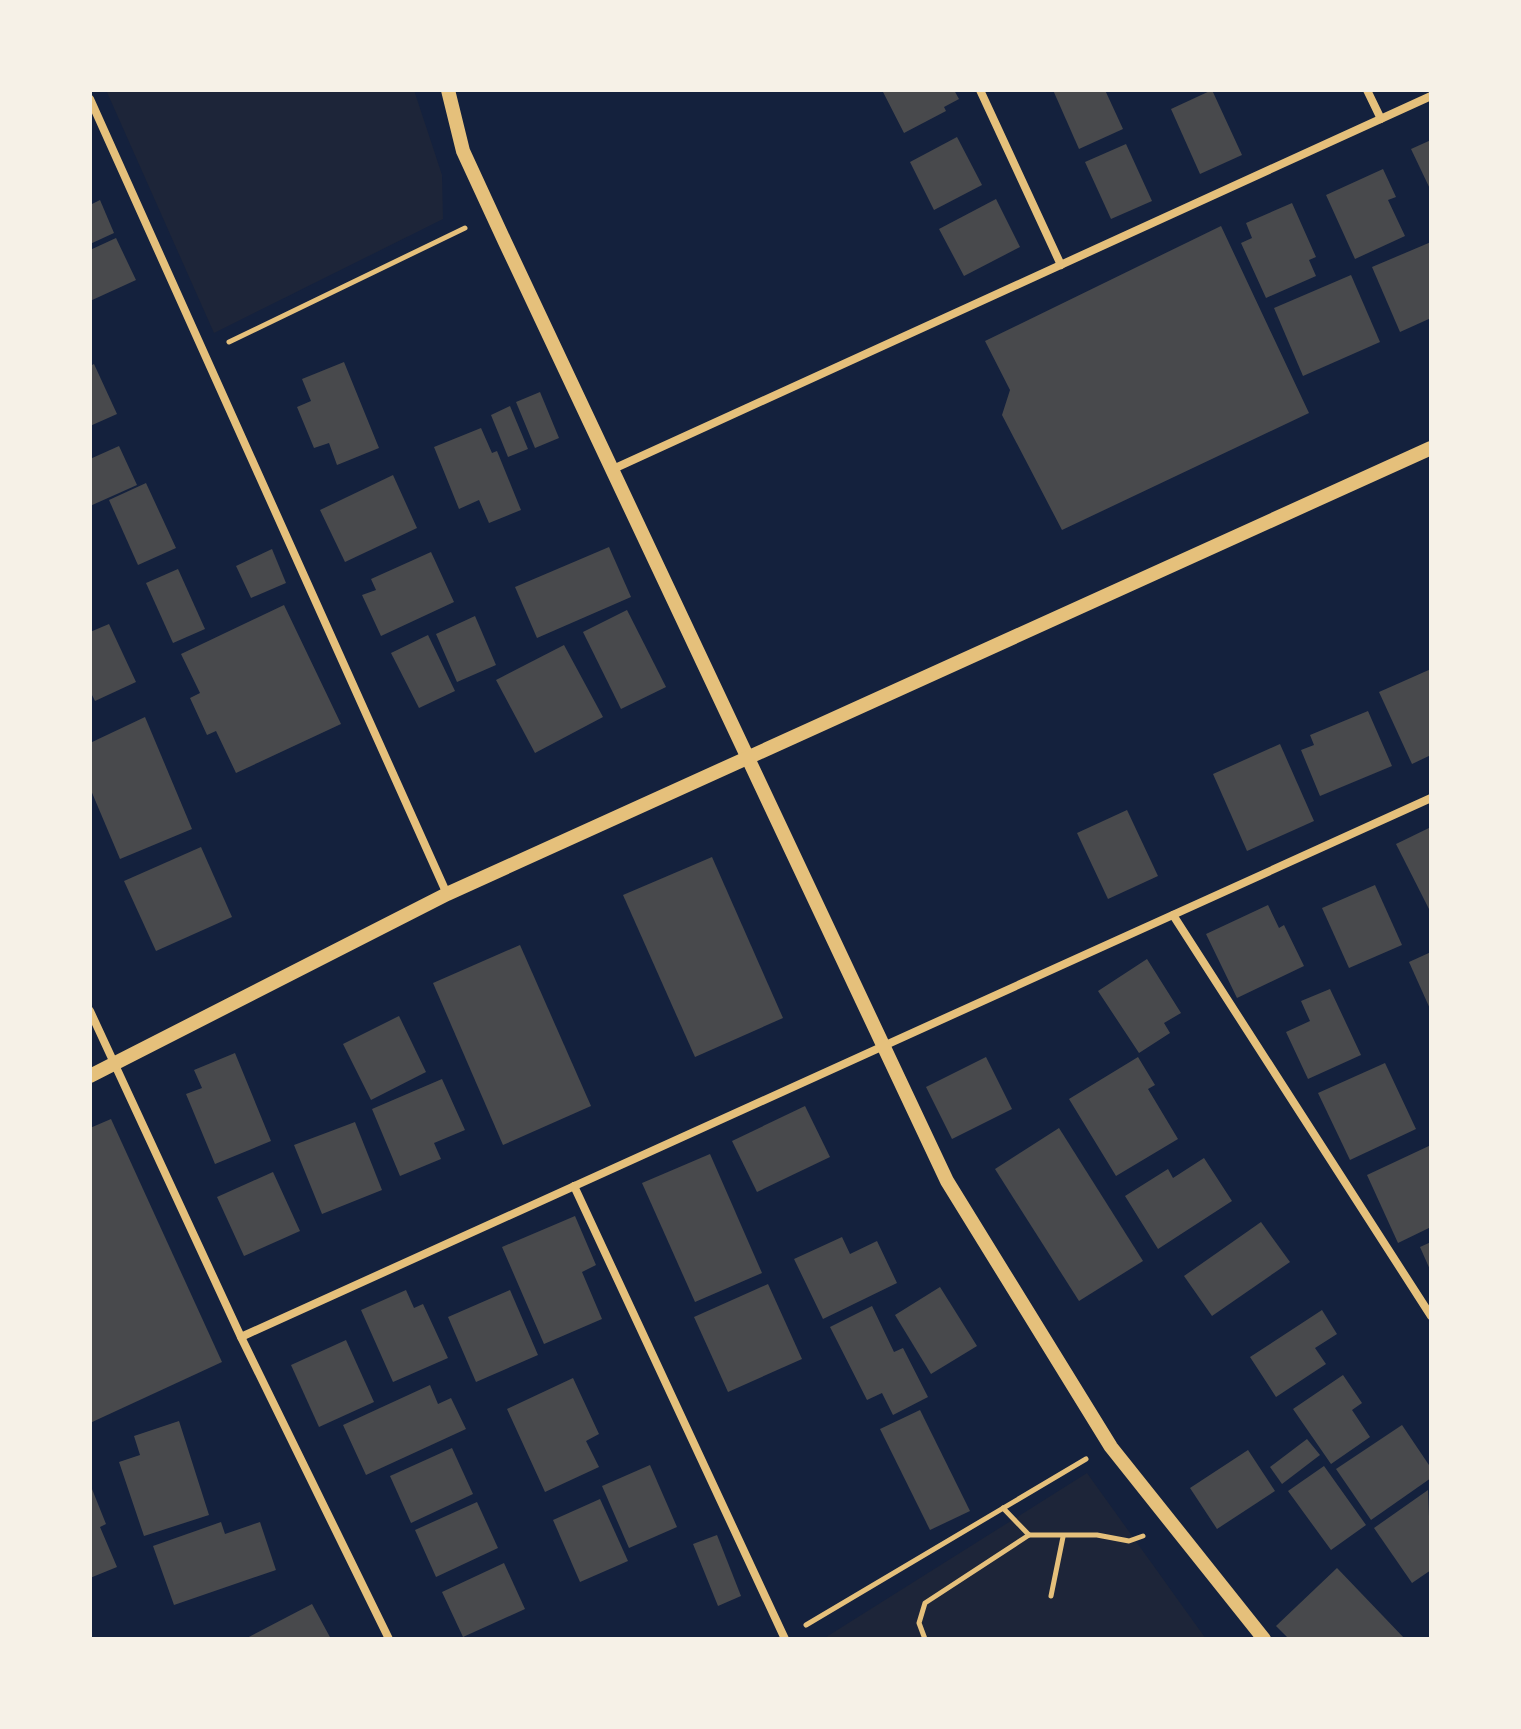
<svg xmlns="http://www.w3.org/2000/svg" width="1521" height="1729" viewBox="0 0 1521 1729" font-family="Ubuntu,sans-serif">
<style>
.green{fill:#1d2539}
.building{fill:#48494c}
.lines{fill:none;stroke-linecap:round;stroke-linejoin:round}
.path{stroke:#e5c07b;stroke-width:5}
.minor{stroke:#e5c07b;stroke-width:8}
.tertiary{stroke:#e5c07b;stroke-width:14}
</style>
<rect width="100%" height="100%" fill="#14213d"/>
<!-- green -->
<g class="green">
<polygon points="106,90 414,90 442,175 443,219 214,333"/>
<polygon points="1087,1473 1206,1639 823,1639"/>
</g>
<!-- building -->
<g class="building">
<polygon points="882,90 954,90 959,99 944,107 946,111 904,133"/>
<polygon points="1053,90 1105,90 1123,129 1079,149"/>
<polygon points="1212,90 1242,155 1200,174 1171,109"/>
<polygon points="957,137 982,185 934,210 910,162"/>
<polygon points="1431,140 1431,191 1411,149"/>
<polygon points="1126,144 1152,201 1111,219 1085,162"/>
<polygon points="1383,169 1396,197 1388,200 1405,236 1355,259 1326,195"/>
<polygon points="996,199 1020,247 964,276 939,229"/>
<polygon points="100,200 114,233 90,244 90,205"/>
<polygon points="1292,203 1316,257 1309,260 1316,276 1266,298 1241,243 1252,238 1246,223"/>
<polygon points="1221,226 1309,413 1062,530 1002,415 1010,390 985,341"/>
<polygon points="116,238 136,280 90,301 90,250"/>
<polygon points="1431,242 1431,318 1400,332 1372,267"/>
<polygon points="1351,275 1380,342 1303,376 1274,308"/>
<polygon points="344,362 379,448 337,465 329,443 314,448 297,407 311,401 302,379"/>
<polygon points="94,364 117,414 90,426 90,366"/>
<polygon points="540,392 559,438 535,448 516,402"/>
<polygon points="510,406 528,449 508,457 491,415"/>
<polygon points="481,428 492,453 497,451 521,510 489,523 479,500 459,509 434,447"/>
<polygon points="119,446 137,485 90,506 90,459"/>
<polygon points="393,475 417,528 345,562 320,510"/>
<polygon points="146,483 176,548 138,565 109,500"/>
<polygon points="609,547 631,597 537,638 515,587"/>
<polygon points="272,549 286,583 251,598 236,566"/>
<polygon points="431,552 454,602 381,636 362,595 376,590 371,579"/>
<polygon points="178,569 205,629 173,643 146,583"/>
<polygon points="284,605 341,724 236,773 216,731 207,735 190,698 200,693 181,654"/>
<polygon points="627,610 666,687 621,709 583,632"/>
<polygon points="475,616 496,665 457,682 436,634"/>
<polygon points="109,624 136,682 95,701 90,691 90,632"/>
<polygon points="428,635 455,691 419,708 391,653"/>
<polygon points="564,645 603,717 535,753 496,680"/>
<polygon points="1431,669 1431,755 1412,764 1379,692"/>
<polygon points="1368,711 1392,766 1320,796 1301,750 1314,745 1310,735"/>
<polygon points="145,717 192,829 120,859 90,788 90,743"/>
<polygon points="1280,744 1314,821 1247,851 1213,774"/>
<polygon points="1127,810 1158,876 1108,899 1077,833"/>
<polygon points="1431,827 1431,913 1396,844"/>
<polygon points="201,847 232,917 156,951 124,881"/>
<polygon points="712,857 783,1018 695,1057 623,895"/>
<polygon points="1375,885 1402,945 1349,968 1322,908"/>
<polygon points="1268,905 1279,928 1284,925 1304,966 1237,998 1206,934"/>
<polygon points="520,945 591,1106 503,1145 433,983"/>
<polygon points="1431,952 1431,1011 1409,962"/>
<polygon points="1147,959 1181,1013 1164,1023 1170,1033 1139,1053 1098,991"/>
<polygon points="1330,989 1361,1055 1308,1079 1286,1032 1310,1021 1301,1001"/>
<polygon points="399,1016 426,1072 371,1100 343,1044"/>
<polygon points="235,1053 271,1141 215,1164 186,1094 202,1088 194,1070"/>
<polygon points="986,1057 1012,1109 952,1139 926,1087"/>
<polygon points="1138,1057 1155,1085 1148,1089 1178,1139 1116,1176 1069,1099"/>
<polygon points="1385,1063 1416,1129 1350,1160 1318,1093"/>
<polygon points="442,1079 465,1130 434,1143 441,1159 400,1176 372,1109"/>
<polygon points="805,1106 830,1157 757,1192 732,1141"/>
<polygon points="111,1119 222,1362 90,1423 90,1128"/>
<polygon points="355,1122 382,1190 322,1214 294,1145"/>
<polygon points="1059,1128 1143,1261 1079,1301 995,1169"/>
<polygon points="1431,1145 1431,1227 1398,1243 1367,1175"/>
<polygon points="710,1154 762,1273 695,1302 642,1183"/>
<polygon points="1204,1158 1232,1201 1158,1249 1125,1196 1168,1169 1173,1178"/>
<polygon points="273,1172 300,1231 244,1256 217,1197"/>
<polygon points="575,1216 596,1265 582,1272 602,1319 544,1344 502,1247"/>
<polygon points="1261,1222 1290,1262 1212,1316 1184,1276"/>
<polygon points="842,1237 850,1254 877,1241 897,1283 823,1319 794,1259"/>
<polygon points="1431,1242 1431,1272 1420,1247"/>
<polygon points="768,1284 802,1359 728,1392 694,1317"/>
<polygon points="940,1287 977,1346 931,1374 895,1315"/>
<polygon points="406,1290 414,1308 423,1304 448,1358 393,1382 361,1310"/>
<polygon points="510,1290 538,1355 476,1382 448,1317"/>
<polygon points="872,1306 894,1352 903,1348 928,1397 893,1415 882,1393 867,1400 830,1327"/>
<polygon points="1322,1310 1337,1334 1315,1348 1326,1364 1276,1397 1250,1357"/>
<polygon points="346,1340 374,1402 319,1427 291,1365"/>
<polygon points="1343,1375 1362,1403 1352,1410 1370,1437 1331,1464 1293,1409"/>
<polygon points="573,1378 599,1434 586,1441 599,1467 545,1492 507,1409"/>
<polygon points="430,1385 438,1404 451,1398 466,1429 366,1475 343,1425"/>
<polygon points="920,1410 970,1511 930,1530 880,1429"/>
<polygon points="179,1421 209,1515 144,1536 119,1462 140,1455 134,1436"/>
<polygon points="1402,1425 1431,1468 1431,1478 1371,1520 1336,1469"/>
<polygon points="1307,1439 1320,1455 1282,1484 1270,1467"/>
<polygon points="452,1448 473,1494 411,1523 390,1476"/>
<polygon points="1248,1450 1275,1491 1217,1529 1190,1488"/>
<polygon points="650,1465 677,1527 629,1548 602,1486"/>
<polygon points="1324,1466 1366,1525 1331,1550 1288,1491"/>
<polygon points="90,1484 106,1524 100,1527 117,1567 90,1578"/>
<polygon points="1428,1490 1431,1570 1412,1583 1374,1528"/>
<polygon points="600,1499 628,1561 580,1582 553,1520"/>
<polygon points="477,1502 498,1548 436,1577 415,1530"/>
<polygon points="221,1522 225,1534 260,1522 276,1570 174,1605 153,1546"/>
<polygon points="717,1535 741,1596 718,1606 693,1544"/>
<polygon points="504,1563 525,1609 463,1637 442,1592"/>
<polygon points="1337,1568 1405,1639 1289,1639 1276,1626"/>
<polygon points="312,1604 331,1639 245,1639"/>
</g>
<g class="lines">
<!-- path -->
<g class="path">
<polyline points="229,342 465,228"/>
<polyline points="1003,1508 1029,1535 1097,1535 1129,1541 1143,1536"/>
<polyline points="1051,1596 1063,1537"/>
<polyline points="806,1625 1086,1459"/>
<polyline points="925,1639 919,1623 925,1603 1029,1535"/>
</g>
<!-- minor -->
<g class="minor">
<polyline points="980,90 1061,265"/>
<polyline points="1367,90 1381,119"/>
<polyline points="90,99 447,894"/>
<polyline points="611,470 1431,96"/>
<polyline points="1173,915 1431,1316"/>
<polyline points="90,1011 241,1337 389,1639"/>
<polyline points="574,1186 785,1639"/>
<polyline points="241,1337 1431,798"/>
</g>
<!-- tertiary -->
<g class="tertiary">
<polyline points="448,90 463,151 505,242 947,1181 1111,1447 1264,1639"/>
<polyline points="90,1076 447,894 1431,448"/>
</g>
</g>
<!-- border -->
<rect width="1521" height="1729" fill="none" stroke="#f6f1e7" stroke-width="184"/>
</svg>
